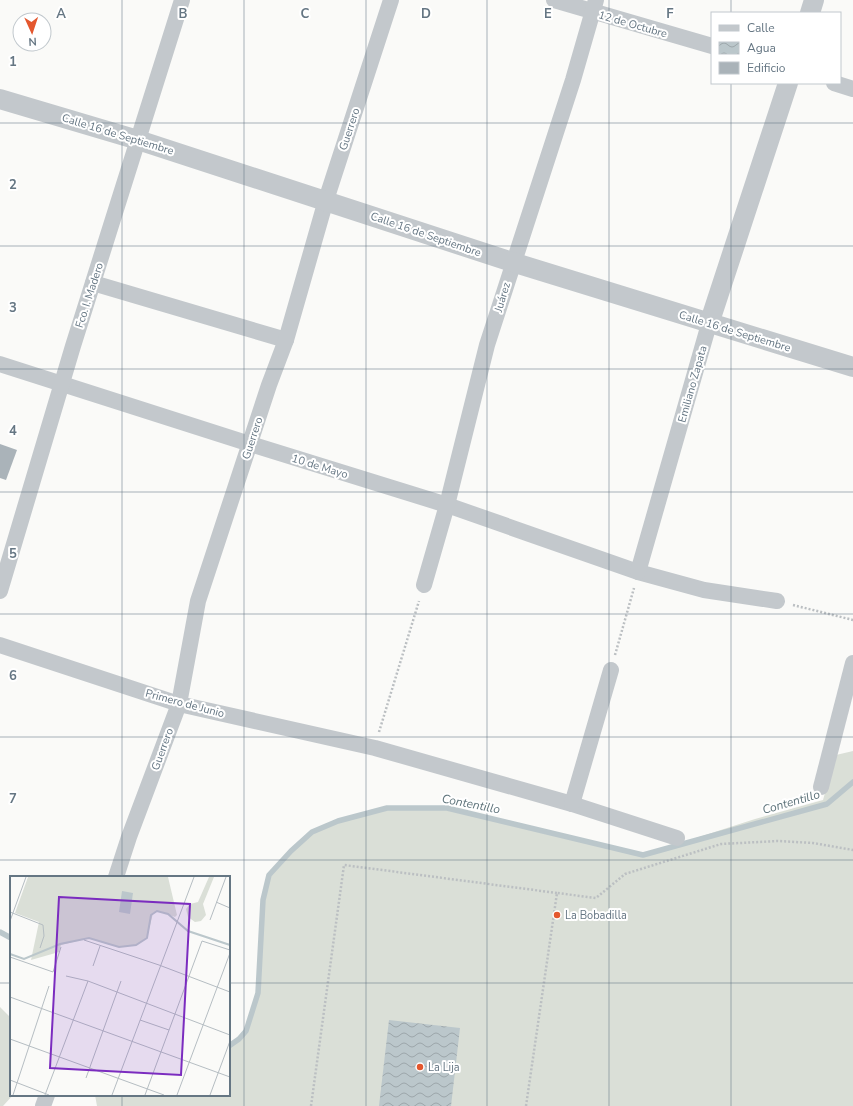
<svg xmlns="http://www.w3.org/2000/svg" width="853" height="1106" viewBox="0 0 853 1106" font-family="'Nunito Sans',sans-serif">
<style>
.grass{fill:#dadfd7}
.water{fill:url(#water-waves)}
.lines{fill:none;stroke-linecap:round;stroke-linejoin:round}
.stream{stroke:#bbc7cb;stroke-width:5.5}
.building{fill:#aab3b9}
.path{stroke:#bbbfc2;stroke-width:2.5;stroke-dasharray:2 2;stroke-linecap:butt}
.minor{stroke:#c3c8cc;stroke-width:16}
.tertiary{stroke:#c3c8cc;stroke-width:20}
.grid{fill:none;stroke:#657683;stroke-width:1;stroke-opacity:0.55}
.poi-dot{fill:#e4572e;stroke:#fff;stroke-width:1.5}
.labels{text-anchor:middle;stroke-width:4;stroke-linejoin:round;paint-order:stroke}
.street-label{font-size:11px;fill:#657683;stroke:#fff}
.poi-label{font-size:11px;fill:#657683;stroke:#fff;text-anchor:start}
.water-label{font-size:12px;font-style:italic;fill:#60757c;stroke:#fff}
.inset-river{fill:none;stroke:#bbc7cb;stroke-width:2}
.inset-road{fill:none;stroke:#b5bdc2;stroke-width:1}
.view{fill:#7b2cbf;fill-opacity:0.15;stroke:#7b2cbf;stroke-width:2}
.inset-edge{fill:none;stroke:#657683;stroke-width:2}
.grid-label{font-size:13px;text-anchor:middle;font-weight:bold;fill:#657683;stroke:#fff;stroke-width:4;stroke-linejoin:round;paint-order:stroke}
</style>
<defs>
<pattern id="water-waves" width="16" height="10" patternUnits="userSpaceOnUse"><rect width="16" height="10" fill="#bbc7cb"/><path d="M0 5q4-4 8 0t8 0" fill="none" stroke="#9ca6aa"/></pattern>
</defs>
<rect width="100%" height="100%" fill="#fafaf8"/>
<!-- grass -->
<g class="grass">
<polygon points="853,751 853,1106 97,1106 95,1095 229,1095 229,1046 239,1039 246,1031 258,993 263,900 269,875 291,851 312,832 338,821 387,808 447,808 643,855 755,819 823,800 836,755"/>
<polygon points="0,1007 11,1018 11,1095 13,1095 3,1106 0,1106"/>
</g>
<!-- water -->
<polygon class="water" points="389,1020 460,1028 451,1106 379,1106"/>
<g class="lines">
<!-- stream -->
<g class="stream">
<polyline points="0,932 11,938"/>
<polyline points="229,1046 239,1039 246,1031 258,993 263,900 269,875 291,851 312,832 338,821 387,808 447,808 643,855 827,804 853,782"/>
</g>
</g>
<!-- building -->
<polygon class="building" points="0,444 17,450 6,480 0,478"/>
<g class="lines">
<!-- path -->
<g class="path">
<polyline points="793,605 853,620"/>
<polyline points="615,655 634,588"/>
<polyline points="379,732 419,601"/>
<polyline points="311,1106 344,865 557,893"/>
<polyline points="526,1106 557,893 596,898 625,874 721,844 778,841 813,843 853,850"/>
</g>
<!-- minor -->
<g class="minor">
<polyline points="554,0 712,46"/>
<polyline points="834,83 853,89"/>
<polyline points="93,283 286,340"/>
<polyline points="0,364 250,444 447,505 638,572 704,590 777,601"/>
<polyline points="638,572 709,324"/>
<polyline points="424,585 447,505 487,345 573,80 596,0"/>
<polyline points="0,591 73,346 182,0"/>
<polyline points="0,645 179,704 375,748 572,804 677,838"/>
<polyline points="821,787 853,663"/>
<polyline points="572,804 611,670"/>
<polyline points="116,877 129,837 179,704 198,601 269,385 286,340 326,200 391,0"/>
<polyline points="43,1106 47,1095"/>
</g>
<!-- tertiary -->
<g class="tertiary">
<polyline points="810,13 814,0"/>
<polyline points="0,99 138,140 512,262 853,367"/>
<polyline points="709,324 788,83"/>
</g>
</g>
<!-- grid -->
<path class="grid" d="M122 0V877M244 0V1106M366 0V1106M487 0V1106M609 0V1106M731 0V13M731 83V1106M0 123H853M0 246H853M0 369H853M0 492H853M0 614H853M0 737H853M0 860H853M0 983H11M229 983H853M122 1095V1106"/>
<!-- markers -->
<g class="poi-dot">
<circle cx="557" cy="915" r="4"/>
<circle cx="420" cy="1067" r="4"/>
</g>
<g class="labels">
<!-- street labels -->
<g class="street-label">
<text transform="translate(633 24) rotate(16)" y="4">12 de Octubre</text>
<text transform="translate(349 129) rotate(-72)" y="4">Guerrero</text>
<text transform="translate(118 134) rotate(17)" y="4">Calle 16 de Septiembre</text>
<text transform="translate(426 234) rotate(19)" y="4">Calle 16 de Septiembre</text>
<text transform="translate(89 295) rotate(-72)" y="4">Fco. I. Madero</text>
<text transform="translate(502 297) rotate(-73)" y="4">Juárez</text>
<text transform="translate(735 331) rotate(17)" y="4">Calle 16 de Septiembre</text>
<text transform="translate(692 384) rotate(-74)" y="4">Emiliano Zapata</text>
<text transform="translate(252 438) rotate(-72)" y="4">Guerrero</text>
<text transform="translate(320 466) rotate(17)" y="4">10 de Mayo</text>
<text transform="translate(185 703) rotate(15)" y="4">Primero de Junio</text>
<text transform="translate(162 749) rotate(-70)" y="4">Guerrero</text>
</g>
<!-- poi labels -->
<g class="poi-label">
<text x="565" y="919">La Bobadilla</text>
<text x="428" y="1071">La Lija</text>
</g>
<!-- water labels -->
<g class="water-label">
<text transform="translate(791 802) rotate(-16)" y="4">Contentillo</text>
<text transform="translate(471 804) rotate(11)" y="4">Contentillo</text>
</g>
</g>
<!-- overview -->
<g transform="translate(10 876)">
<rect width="220" height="220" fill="#fafaf8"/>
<path d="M18 1H158L167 39 165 41 149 35 143 37 137 62 126 69 109 71 79 62 51 69 49 76 21 84 29 46 5 37ZM199 1H204L193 28 196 39 191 45 185 46 178 41 176 33 180 28 188 26Z" fill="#dadfd7"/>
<path d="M112 15 123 17 120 38 109 36Z" fill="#bbc7cb"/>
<path class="inset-river" d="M0 78 14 83 50 68 79 62 109 71 126 69 137 62 141 39 147 35 158 38 178 55 220 69"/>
<path class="inset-road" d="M206 26 220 32M0 36 33 49 34 60 30 72M200 44 216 1M0 45 16 1M74 64 149 89 220 116M0 81 43 96 51 71M83 90 90 70M56 100 78 105 220 159M0 121 220 201M130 144 159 154M0 163 154 219M76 202 111 105M0 204 39 219M3 219 39 110M35 219 78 105M102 219 184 1M135 219 192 65 220 74M167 219 220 77M200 219 220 165"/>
<path class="view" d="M49 21 180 28 171 199 40 192Z"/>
<rect width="220" height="220" class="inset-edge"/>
</g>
<g class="grid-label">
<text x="61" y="18">A</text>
<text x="183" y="18">B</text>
<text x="305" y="18">C</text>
<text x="426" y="18">D</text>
<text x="548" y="18">E</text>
<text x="670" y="18">F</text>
<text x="13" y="66">1</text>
<text x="13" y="189">2</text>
<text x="13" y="312">3</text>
<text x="13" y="435">4</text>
<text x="13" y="558">5</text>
<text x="13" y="680">6</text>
<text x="13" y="803">7</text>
</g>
<!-- legend -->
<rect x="711" y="12" width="130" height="72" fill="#ffffff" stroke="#c1c8cd"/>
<rect x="719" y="25" width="20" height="6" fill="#c3c8cc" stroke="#c1c8cd"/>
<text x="747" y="32" font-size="12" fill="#657683">Calle</text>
<rect x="719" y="42" width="20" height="12" fill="url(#water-waves)" stroke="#c1c8cd"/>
<text x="747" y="52" font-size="12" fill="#657683">Agua</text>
<rect x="719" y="62" width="20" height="12" fill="#aab3b9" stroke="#c1c8cd"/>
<text x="747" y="72" font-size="12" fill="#657683">Edificio</text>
<!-- north arrow -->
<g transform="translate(32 32) rotate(177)"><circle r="19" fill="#ffffff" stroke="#c1c8cd"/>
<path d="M0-3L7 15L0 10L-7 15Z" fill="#e4572e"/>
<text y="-6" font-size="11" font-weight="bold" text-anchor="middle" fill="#657683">N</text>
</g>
</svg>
